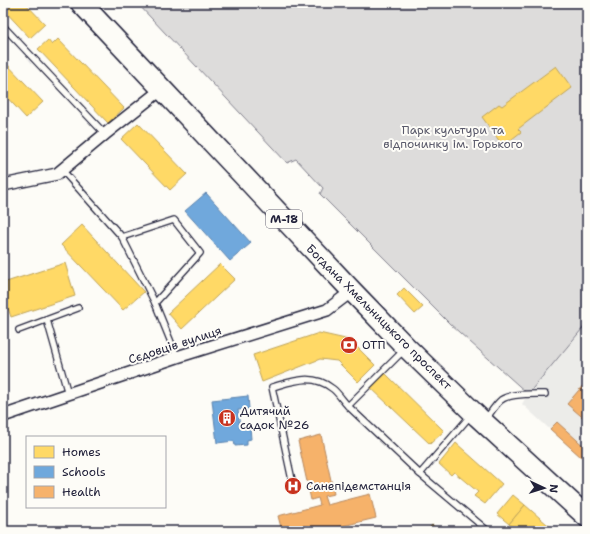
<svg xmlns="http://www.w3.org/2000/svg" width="590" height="534" viewBox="0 0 590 534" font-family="'Shantell Sans',sans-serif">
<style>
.built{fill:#ecece9}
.green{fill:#dddcdb;stroke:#807f8b}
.homes{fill:#ffd966;stroke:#bda259}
.schools{fill:#6fa8dc;stroke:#5880ac}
.health{fill:#f6b26b;stroke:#b6875d}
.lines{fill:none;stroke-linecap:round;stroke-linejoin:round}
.lane-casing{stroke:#22223b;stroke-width:8}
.street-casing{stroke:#22223b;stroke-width:14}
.highway-casing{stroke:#22223b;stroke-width:23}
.lane{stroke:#fdfcf7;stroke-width:5.5}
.street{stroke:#fdfcf7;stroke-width:11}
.highway{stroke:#fdfcf7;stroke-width:20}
.labels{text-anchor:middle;stroke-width:4;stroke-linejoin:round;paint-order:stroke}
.shield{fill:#fdfcf7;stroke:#646373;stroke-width:1}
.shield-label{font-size:11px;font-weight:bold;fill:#22223b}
.park-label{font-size:12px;fill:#5a5a6b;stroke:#fdfcf7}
.street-label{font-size:12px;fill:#22223b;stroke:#fdfcf7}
.poi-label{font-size:12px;fill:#22223b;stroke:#fdfcf7;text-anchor:start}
</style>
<rect width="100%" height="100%" fill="#fdfcf7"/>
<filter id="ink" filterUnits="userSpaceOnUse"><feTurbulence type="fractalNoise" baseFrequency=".025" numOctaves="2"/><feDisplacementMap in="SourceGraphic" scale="8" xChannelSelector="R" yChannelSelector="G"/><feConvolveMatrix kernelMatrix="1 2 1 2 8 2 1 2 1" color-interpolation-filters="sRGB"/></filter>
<g filter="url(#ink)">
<!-- built -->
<polygon class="built" points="587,323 587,463 522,404 528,394"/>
<!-- green -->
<polygon class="green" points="137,3 587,3 587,323 528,394 450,324 320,194 323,188 296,159 287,163"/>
<!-- homes -->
<g class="homes">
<polygon points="3,3 25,3 45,24 30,38 3,9"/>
<polygon points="58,39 124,108 108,123 38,49 48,40 52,45"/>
<polygon points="3,60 43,102 26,118 3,93"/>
<polygon points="556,66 572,88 518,129 521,132 503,146 482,117 499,104 502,106"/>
<polygon points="138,123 187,174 170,190 121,139"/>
<polygon points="82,225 144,292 123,310 61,245"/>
<polygon points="65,263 75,296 11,317 3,293 3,283"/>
<polygon points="220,264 235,279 182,329 168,313"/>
<polygon points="404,288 423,307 415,314 397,295"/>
<polygon points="319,333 350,340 375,365 358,382 337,361 320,359 262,382 253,355"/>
<polygon points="385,373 444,431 430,444 370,387"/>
<polygon points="456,443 502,484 485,504 474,496 478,492 454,472 451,475 439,464"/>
<polygon points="513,495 525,505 509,524 497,514"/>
<polygon points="525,505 555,531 517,531 509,524"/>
<polygon points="432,525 440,531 426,531"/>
</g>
<!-- schools -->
<g class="schools">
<polygon points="206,193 251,243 230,261 185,211"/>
<polygon points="248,396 249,409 238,410 240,428 250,427 251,439 247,440 247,445 235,446 234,441 217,443 212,400"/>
</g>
<!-- health -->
<g class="health">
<polygon points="585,383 587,385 587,421 567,404"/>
<polygon points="557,422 587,449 581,457 550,429"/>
<polygon points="321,435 334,494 324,496 327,505 370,494 376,518 322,531 282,531 278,516 320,505 318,498 311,500 298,441"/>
</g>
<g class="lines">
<defs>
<g id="lane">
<polyline points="3,26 105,134"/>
<polyline points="62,170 122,237 174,220 200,253 155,303 177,357"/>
<polyline points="122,237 155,303"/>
<polyline points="47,320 68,394"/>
<polyline points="19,330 78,308"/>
<polyline points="404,350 348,406 420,474"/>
<polyline points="471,415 420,474 488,531"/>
<path d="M485 420C490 414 495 405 501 400 510 393 534 394 545 394"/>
<path d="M292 480 272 387C294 381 313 373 333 389 339 394 343 401 348 406"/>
</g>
<g id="street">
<polyline points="3,185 57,174 105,134 162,89"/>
<polyline points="3,416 177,357 327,310 352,291"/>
</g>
<polyline id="highway" points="81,3 352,291 407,348 478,417 587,517"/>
</defs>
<!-- lane casing -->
<use href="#lane" class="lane-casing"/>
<!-- street casing -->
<use href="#street" class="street-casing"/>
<!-- highway casing -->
<use href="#highway" class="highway-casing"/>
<!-- lane -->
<use href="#lane" class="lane"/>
<!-- street -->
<use href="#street" class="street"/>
<!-- highway -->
<use href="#highway" class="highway"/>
</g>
</g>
<!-- icons -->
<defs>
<symbol id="bank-disc" viewBox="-11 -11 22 22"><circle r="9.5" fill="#c8321e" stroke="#fdfcf7"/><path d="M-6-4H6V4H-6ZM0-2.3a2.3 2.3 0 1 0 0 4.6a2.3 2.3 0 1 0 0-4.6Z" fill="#fff"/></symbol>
<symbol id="building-disc" viewBox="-11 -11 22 22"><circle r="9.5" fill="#c8321e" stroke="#fdfcf7"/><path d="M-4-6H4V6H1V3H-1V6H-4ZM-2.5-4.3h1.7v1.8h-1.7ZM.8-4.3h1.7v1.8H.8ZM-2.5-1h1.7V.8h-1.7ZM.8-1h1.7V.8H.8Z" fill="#fff"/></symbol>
<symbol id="hospital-disc" viewBox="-11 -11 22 22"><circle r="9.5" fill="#c8321e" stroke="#fdfcf7"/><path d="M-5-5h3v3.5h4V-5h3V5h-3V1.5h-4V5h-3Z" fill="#fff"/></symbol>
</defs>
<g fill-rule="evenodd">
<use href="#bank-disc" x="339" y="335" width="20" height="20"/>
<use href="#building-disc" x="217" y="408" width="20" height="20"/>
<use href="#hospital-disc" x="283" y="476" width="20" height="20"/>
</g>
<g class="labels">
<!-- shield labels -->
<rect class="shield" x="266" y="210" width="36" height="18" rx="3"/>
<g class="shield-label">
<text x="284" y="223">М-18</text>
</g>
<!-- park labels -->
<g class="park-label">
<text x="453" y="134">Парк культури та<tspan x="453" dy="14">відпочинку ім. Горького</tspan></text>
</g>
<!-- street labels -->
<g class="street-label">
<text transform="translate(379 317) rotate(45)" y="4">Богдана Хмельницького проспект</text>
<text transform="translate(175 345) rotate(-18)" y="4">Сєдовців вулиця</text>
</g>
<!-- poi labels -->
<g class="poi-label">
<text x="362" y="349">ОТП</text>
<text x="240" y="415">Дитячий<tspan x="240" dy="14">садок №26</tspan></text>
<text x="306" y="490">Санепідемстанція</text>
</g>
</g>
<!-- margin -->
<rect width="590" height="534" fill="none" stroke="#fdfcf7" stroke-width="16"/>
<rect x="8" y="8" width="574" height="518" fill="none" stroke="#22223b" stroke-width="1.5" filter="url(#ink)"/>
<!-- legend -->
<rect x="26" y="436" width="140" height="72" fill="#fdfcf7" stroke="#a5a5ac"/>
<rect x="34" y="446" width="20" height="12" fill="#ffd966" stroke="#a5a5ac"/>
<text x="62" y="456" font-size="12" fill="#22223b">Homes</text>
<rect x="34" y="466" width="20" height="12" fill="#6fa8dc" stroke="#a5a5ac"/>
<text x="62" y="476" font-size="12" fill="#22223b">Schools</text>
<rect x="34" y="486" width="20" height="12" fill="#f6b26b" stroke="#a5a5ac"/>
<text x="62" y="496" font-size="12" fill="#22223b">Health</text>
<!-- north arrow -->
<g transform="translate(544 488) rotate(94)" stroke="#fdfcf7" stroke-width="3" paint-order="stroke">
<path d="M0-3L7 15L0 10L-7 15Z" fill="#22223b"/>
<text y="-6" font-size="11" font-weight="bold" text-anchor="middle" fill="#22223b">N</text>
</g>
</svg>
